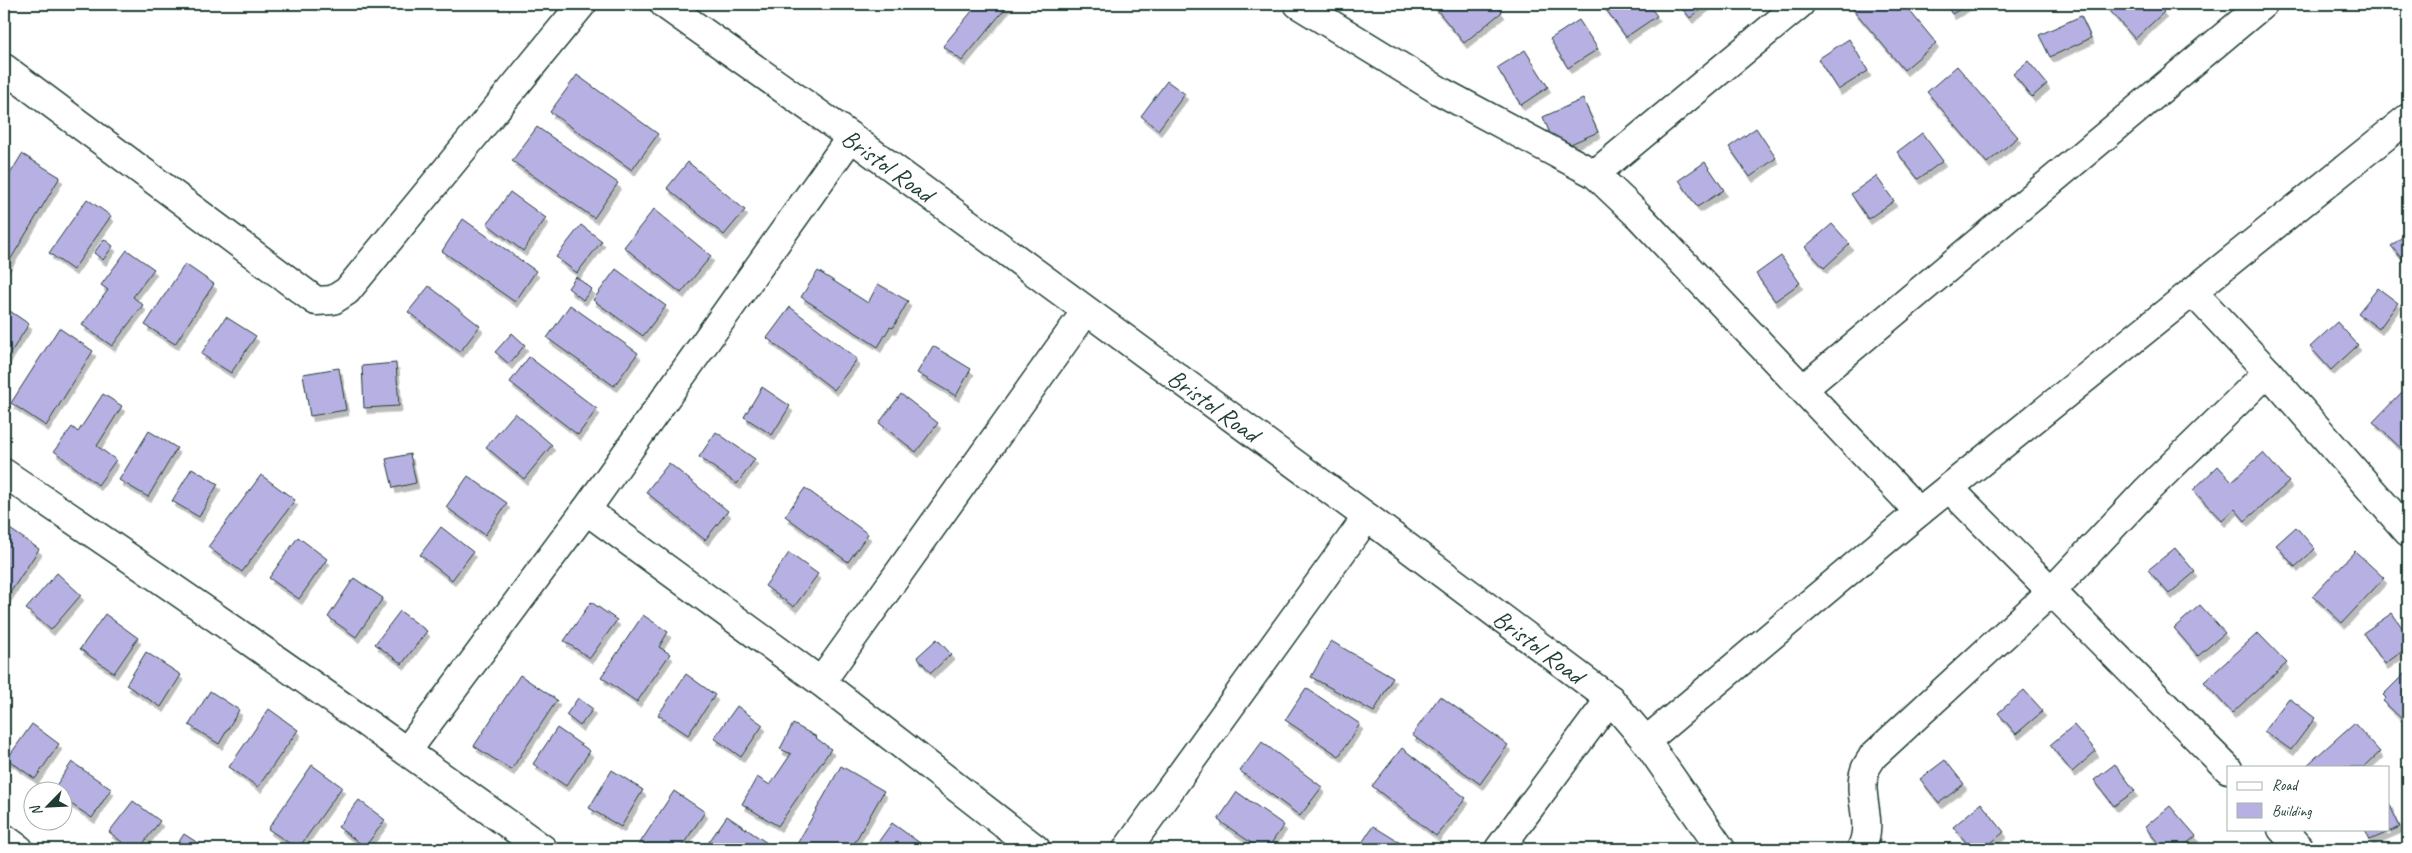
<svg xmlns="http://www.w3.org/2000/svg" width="2412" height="853" viewBox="0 0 2412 853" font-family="Caveat,sans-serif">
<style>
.building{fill:#b7b1e3;stroke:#1f3d34;filter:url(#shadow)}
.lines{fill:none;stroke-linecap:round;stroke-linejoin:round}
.minor-casing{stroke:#1f3d34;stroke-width:31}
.minor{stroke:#fff;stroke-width:28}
.labels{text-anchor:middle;stroke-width:4;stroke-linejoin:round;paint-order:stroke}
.street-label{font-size:25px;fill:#1f3d34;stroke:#fff}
</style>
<defs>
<filter id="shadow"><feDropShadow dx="3" dy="5.5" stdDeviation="0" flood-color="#0004"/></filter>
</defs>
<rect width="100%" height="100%" fill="#fff"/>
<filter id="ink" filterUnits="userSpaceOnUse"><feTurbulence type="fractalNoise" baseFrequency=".02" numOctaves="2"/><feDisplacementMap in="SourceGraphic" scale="10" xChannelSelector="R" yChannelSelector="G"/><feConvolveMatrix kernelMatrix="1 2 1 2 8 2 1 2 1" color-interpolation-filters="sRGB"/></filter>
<g filter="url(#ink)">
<!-- building -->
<g class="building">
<polygon points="978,4 1009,4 962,61 943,46"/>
<polygon points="1432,4 1495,4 1502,12 1464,43"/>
<polygon points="1602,4 1648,4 1657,16 1626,37"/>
<polygon points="1679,4 1708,4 1690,18"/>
<polygon points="1854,4 1904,4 1936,43 1904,70 1851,7"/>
<polygon points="1946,4 1969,4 1952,14"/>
<polygon points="2104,4 2157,4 2164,12 2135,39"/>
<polygon points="2081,16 2091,38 2050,57 2039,35"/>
<polygon points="1579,20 1598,49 1568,68 1550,39"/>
<polygon points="1849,39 1868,71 1838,90 1818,59"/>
<polygon points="1525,50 1548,87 1521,105 1497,68"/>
<polygon points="2028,61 2047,84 2032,97 2013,74"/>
<polygon points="1957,66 2018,137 1987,163 1927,92"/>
<polygon points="577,75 658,134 632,170 550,112"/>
<polygon points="1167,81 1185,94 1158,130 1141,116"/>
<polygon points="1583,99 1598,132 1557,150 1543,117"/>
<polygon points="537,127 618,183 594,218 512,161"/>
<polygon points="1756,128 1776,158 1750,177 1729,147"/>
<polygon points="1922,133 1943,161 1918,179 1897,152"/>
<polygon points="22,154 60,177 6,267 4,265 4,184"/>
<polygon points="688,162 745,210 724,235 667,188"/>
<polygon points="1705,162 1724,190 1697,207 1679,180"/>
<polygon points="1876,176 1894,201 1868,219 1851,194"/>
<polygon points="510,192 546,218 523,251 487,224"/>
<polygon points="87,199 111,216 73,270 49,253"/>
<polygon points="654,209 711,256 681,293 624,247"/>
<polygon points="463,219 536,271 515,302 442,251"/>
<polygon points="1832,224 1850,244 1824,268 1805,247"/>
<polygon points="581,225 602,241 577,273 556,257"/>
<polygon points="2407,233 2408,234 2408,266 2391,246"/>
<polygon points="104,239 113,246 103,260 94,253"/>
<polygon points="127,250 154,269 133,297 143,305 112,346 82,325 108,290 101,285"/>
<polygon points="1781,256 1800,283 1775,301 1756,274"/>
<polygon points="185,264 214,284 175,344 145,325"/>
<polygon points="616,269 666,306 643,336 593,300"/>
<polygon points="818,271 868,303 878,284 908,301 893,328 890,327 878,347 801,297"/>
<polygon points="576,277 592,289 583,300 568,288"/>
<polygon points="429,286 480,326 460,352 408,312"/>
<polygon points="2378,288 2398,303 2379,329 2358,313"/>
<polygon points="570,305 638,353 614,386 547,338"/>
<polygon points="4,307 29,324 4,363"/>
<polygon points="790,307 857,359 834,390 767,338"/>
<polygon points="226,317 256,336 231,373 201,354"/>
<polygon points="2337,322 2358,345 2331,370 2310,347"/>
<polygon points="59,328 93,351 46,426 11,403"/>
<polygon points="512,333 525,345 509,364 495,352"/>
<polygon points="933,346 971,369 956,396 917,373"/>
<polygon points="529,357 597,409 578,435 510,382"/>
<polygon points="396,363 399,406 364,408 362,366"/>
<polygon points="339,368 346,410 310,416 303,374"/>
<polygon points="762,387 790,406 772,435 744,417"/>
<polygon points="2404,390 2408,394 2407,454 2373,422"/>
<polygon points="103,394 122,406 97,446 116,460 98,485 54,451 72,427 78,432"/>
<polygon points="901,394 938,423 916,452 879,423"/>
<polygon points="515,413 552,445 524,479 486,447"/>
<polygon points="149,431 177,448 148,497 119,480"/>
<polygon points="716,432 755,459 737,484 699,457"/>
<polygon points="2263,453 2289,482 2245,521 2235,509 2222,521 2193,490 2218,466 2232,481"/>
<polygon points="410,454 416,483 393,488 386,459"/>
<polygon points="669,463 728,511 705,540 646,492"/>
<polygon points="192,468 218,484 199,517 172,501"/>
<polygon points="261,475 295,500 242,572 208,547"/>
<polygon points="468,476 507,503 485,535 446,507"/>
<polygon points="805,488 868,534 848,562 785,516"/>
<polygon points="7,527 39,549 4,602 4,532"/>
<polygon points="441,527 473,552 452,580 420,555"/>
<polygon points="2296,527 2315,549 2295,567 2276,545"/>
<polygon points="298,537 327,559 299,599 269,578"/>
<polygon points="2175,548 2195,572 2169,594 2148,570"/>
<polygon points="2355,551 2384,578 2342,623 2313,596"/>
<polygon points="789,553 818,574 794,607 765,586"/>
<polygon points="57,573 81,595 51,630 26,609"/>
<polygon points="354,578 383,598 356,637 328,617"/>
<polygon points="591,602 617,620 590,658 564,641"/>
<polygon points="2200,605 2225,633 2198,656 2174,628"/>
<polygon points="400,611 427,631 402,664 375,644"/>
<polygon points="2392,613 2408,636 2408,647 2385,664 2363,633"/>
<polygon points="105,614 138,638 114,673 80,649"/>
<polygon points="643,615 668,632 659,647 670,654 637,702 601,677"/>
<polygon points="2258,633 2287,663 2232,713 2204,682"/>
<polygon points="937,639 951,654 931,673 917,657"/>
<polygon points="1331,641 1393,677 1374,712 1311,677"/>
<polygon points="146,652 181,675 161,707 126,685"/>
<polygon points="2408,670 2408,725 2383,701 2386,698 2383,695"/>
<polygon points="686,674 715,695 688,735 658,715"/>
<polygon points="520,675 557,700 511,770 474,746"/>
<polygon points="1306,688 1360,724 1339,756 1285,720"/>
<polygon points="2024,690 2043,711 2016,734 1998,713"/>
<polygon points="210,691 239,710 219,744 189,725"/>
<polygon points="1440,696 1508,745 1480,784 1412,735"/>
<polygon points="578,698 593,709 580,726 566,715"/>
<polygon points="2289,698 2315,718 2291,750 2264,731"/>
<polygon points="737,706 763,725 741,757 714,738"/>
<polygon points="269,709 298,730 258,787 229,767"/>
<polygon points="2354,723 2380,752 2364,767 2305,767"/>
<polygon points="32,724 59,744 35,779 7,759"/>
<polygon points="793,724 817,737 816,738 831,749 778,826 742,804 757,777 770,785 791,754 780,749"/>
<polygon points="2074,725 2096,751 2072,772 2050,745"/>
<polygon points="557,728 590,751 566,786 533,764"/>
<polygon points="1262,742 1322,787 1300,816 1240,771"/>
<polygon points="1402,748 1466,798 1436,836 1372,786"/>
<polygon points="1945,760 1964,784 1939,803 1920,779"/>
<polygon points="72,762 111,789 92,818 62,798 62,790 53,790"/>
<polygon points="2115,764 2135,791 2114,806 2094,780"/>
<polygon points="312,765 342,787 298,849 268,829"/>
<polygon points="841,766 884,791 851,849 801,849 796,846"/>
<polygon points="612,770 643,790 621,827 589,808"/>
<polygon points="674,791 705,812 680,849 636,849"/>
<polygon points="1237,792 1284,825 1267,849 1260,849 1218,820"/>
<polygon points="359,800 385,820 365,847 338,827"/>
<polygon points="133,801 160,821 139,849 131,849 109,832"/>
<polygon points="2388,801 2400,827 2370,840 2365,829 2388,829"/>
<polygon points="1981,803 2004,832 1984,849 1972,849 1953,827"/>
<polygon points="2170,806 2196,836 2180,849 2163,849 2145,827"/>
<polygon points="727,816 767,843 763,849 704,849"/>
<polygon points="892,823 920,843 915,849 873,849"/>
<polygon points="1373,826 1410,849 1358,849"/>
<polygon points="184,834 204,847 203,849 174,849"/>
<polygon points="425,843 434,849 420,849"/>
</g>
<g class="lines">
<defs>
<g id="minor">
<polyline points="664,4 851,137 1367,517 1610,699 1646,741 1721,849"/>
<polyline points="1298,4 1440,91 1595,174 1639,216 1919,512"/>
<polyline points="4,68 316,301 333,300 347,291 582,4"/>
<polyline points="1595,174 1800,4"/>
<polyline points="2193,292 2268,372 2408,532"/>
<polyline points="1804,388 2263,4"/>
<path d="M4 473C186 595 365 721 543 849"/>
<polyline points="1949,488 2228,769"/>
<polyline points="586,510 821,682 1036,849"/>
<polyline points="821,682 1086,311"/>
<polyline points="1646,741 1919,512 2408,118"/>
<polyline points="407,751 586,510 851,137"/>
<polyline points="2282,829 2300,849"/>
<polyline points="4,838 19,849"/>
<polyline points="1127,849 1367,517"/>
<polyline points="1499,849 1610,699"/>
<path d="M1861 849C1875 822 1856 796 1865 770 1867 765 1871 760 1873 756L2051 592 2146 491 2268 372"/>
</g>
</defs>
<!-- minor casing -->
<use href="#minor" class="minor-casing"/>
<!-- minor -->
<use href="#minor" class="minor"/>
</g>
</g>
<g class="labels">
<!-- street labels -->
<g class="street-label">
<text transform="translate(888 165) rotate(36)" y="9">Bristol Road</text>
<text transform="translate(1214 405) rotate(36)" y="9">Bristol Road</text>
<text transform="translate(1539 646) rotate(37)" y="9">Bristol Road</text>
</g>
</g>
<!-- margin -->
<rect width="2412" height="853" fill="none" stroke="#fff" stroke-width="20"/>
<rect x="10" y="10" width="2392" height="833" fill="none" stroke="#1f3d34" stroke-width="2" filter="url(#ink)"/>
<!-- legend -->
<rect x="2227" y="766" width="162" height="65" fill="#ffffff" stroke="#a5b1ae"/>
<rect x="2237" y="782" width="25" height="8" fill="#ffffff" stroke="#a5b1ae"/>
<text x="2272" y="790" font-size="15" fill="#1f3d34">Road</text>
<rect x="2237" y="803" width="25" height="15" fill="#b7b1e3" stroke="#a5b1ae"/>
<text x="2272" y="816" font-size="15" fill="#1f3d34">Building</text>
<!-- north arrow -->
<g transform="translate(48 806) rotate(246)"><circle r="24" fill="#ffffff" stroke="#a5b1ae"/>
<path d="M0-4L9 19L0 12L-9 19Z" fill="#1f3d34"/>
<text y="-8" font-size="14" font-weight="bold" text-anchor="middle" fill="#1f3d34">N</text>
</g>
</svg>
